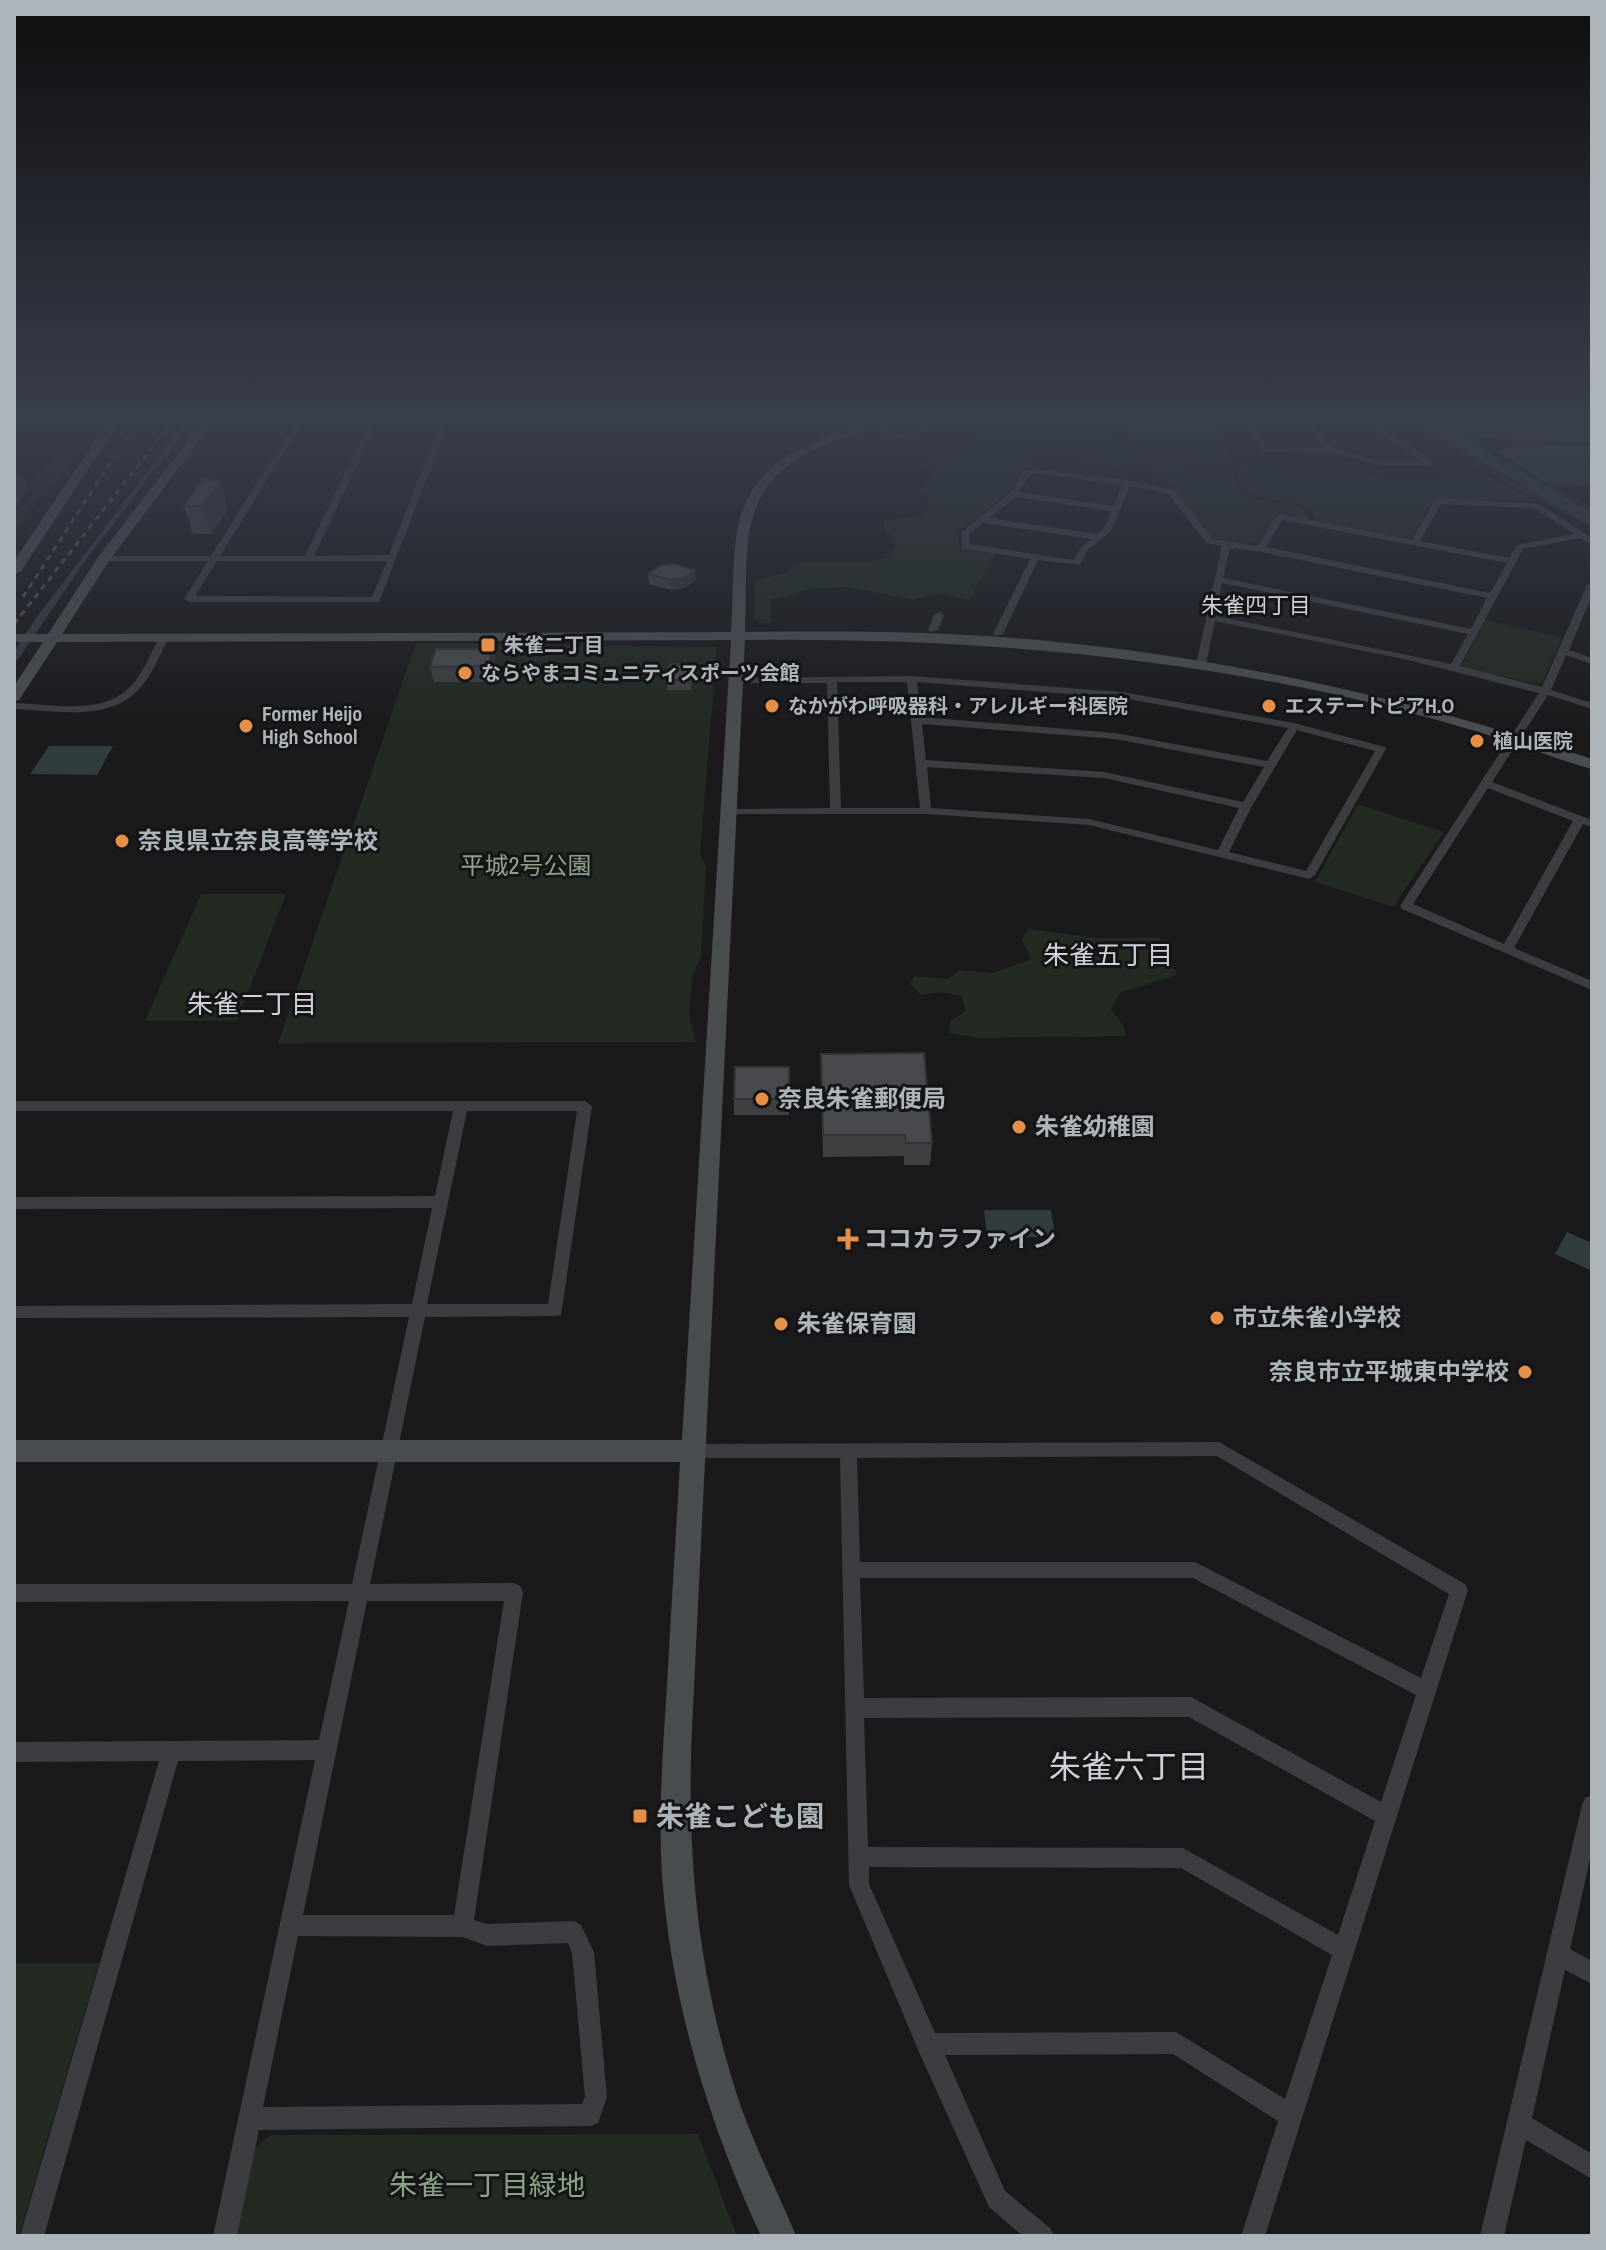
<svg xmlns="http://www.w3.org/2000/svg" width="1606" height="2250" viewBox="0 0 1606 2250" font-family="'Archivo Narrow','Noto Sans JP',sans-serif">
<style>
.green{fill:#222a22}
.water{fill:#313c3f}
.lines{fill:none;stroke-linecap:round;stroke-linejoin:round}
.river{fill:#313c3f;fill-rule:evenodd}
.street{fill:#3b3d41;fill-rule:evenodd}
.secondary{fill:#494d50;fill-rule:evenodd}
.rail{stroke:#4e5255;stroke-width:3;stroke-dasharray:6 5;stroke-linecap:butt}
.wall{fill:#3d3f41}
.shaded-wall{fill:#323335}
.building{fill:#47494c;stroke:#323335;stroke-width:2}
.poi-dot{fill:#e58f49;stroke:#151517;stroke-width:3}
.labels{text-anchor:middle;stroke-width:6;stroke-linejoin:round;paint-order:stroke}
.far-poi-label{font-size:20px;font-weight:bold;fill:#adb4ba;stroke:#151517;text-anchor:start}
.far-neighbourhood-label{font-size:22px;fill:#ced2d7;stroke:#151517}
.poi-label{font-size:24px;font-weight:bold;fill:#adb4ba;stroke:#151517;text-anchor:start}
.park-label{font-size:24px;fill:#8ba486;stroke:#151517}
.neighbourhood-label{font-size:26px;fill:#ced2d7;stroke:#151517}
.near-poi-label{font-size:28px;font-weight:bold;fill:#adb4ba;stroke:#151517;text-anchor:start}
.near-park-label{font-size:28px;fill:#8ba486;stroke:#151517}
.near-neighbourhood-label{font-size:32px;fill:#ced2d7;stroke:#151517}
</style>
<rect width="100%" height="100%" fill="#1a1a1c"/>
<!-- green -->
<g class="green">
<path d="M1124 416H1212L1234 464 1332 466 1386 480 1491 478 1539 502 1434 499 1412 538 1405 539 1314 522 1312 513C1294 495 1265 504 1244 491L1235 468C1212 467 1134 458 1124 439L1129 438 1131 433Z"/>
<polygon points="1399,416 1409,416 1516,482 1592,523 1592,528 1507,484"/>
<polygon points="1420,416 1449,416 1460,424 1453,426 1483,442 1592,443 1592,446 1518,444 1498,451 1501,456 1548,484 1592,484 1592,486 1555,488 1592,506 1592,518"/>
<path d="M1004 430 1116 438C1131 459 1203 468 1229 471 1237 479 1235 491 1248 497 1267 506 1296 496 1309 517L1307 520 1275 514 1258 544 1217 539 1211 536 1171 487 1148 471 1047 455 1035 457 1010 492 959 531V547L996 553 969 600 939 593 913 600 849 587 813 588 771 600V623H761L754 618 755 581 785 573 801 562H867L889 557 897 542 884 529V521L918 517 931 509 930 503 918 491 932 476V469L922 466 923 462 951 448Z"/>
<polygon points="83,438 88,439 54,487 32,507 14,532 14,515 36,490 33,480 72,440"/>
<polygon points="1486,620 1562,638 1542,683 1536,684 1467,669 1462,665"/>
<polygon points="416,643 717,647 700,855 706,867 701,957 692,976 689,1015 696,1042 278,1043"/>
<polygon points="1358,804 1444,832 1393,907 1315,882"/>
<polygon points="201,894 286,894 237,1021 145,1021"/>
<polygon points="1028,929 1095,938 1159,937 1177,975 1120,993 1111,1009 1124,1027 1126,1036 977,1038 949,1033 950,1021 966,1011 961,996 941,992 921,995 910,984 914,976 948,979 960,970 992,973 1031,959 1022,939"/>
<polygon points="14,1963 99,1963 19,2236 14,2236"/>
<polygon points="698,2134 737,2236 237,2236 255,2149 270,2135"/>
</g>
<!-- water -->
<g class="water">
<polygon points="189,416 196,416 85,561 14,665 14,651 37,617"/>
<polygon points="1449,416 1578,416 1592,428 1592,443 1471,437 1452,425 1459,423"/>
<polygon points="1518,444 1592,446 1592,484 1548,484 1497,452"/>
<polygon points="49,746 113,746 97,775 30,774"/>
<polygon points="984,1210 1051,1210 1055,1237 987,1237"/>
<polygon points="1567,1232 1592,1243 1592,1271 1555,1254"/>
</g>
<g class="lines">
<!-- river -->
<polygon class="river" points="1406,416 1426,416 1592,513 1592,527"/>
<!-- street -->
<g class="street">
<path d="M299 416H307L220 556H305L372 416H380L314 556 389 555 443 416H451L379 602H189L184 599 208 561H101V557L104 556H211ZM217 561H387L372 597 195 596Z"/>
<polygon points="834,416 846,416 901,434 950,416 962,416 901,439"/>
<polygon points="1069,416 1122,416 1122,419 1118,421"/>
<polygon points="1241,416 1249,416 1268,448 1326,448 1299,416 1307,416 1335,449 1384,462 1422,461 1356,416 1366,416 1435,463 1431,465 1384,466 1332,453 1265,452 1261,450"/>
<path d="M1036 469 1127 480 1174 490 1213 539 1258 546 1275 517 1279 514 1412 540 1434 501 1438 498 1539 504 1592 538V545L1580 538 1523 549 1460 666 1542 687 1587 585 1592 582V596L1569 650 1592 658V664L1566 655 1551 690 1592 703V709L1548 695 1492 782 1592 820V827L1583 824 1514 948 1592 981V990L1402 909 1400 906 1539 693 1404 659 1215 621 1206 664 1197 666 1196 664 1222 546 1207 543 1168 494 1130 486 1111 531 1088 550 1080 565 1038 560 1003 634 995 636 993 634 1030 559 962 548 961 533 1011 492 1024 471ZM1036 473 1122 485 1113 506 1019 492 1030 475ZM1016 497 1111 511 1103 530 1097 534 989 518ZM1441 504 1534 508 1574 534 1517 545 1509 558 1420 541ZM1282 520 1507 563 1490 593 1266 547ZM983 523 1092 539 1081 547 1074 560 969 544V534ZM1235 548 1261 552 1487 598 1471 629 1223 578 1229 550ZM1222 583 1468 634 1451 664 1216 616ZM1488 788 1573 821 1504 944 1413 904Z"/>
<polygon points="939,612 944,615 938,630 930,632 928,630 934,615"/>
<path d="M164 635 169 638C159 656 151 678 136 692 106 722 52 710 14 709V703C50 704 102 716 130 687 143 674 150 654 159 638Z"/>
<path d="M912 676 1122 692 1294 723 1385 747 1386 749 1315 875 1309 879 1089 825 926 814H726L724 812 730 809 830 808 827 683H736L731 680 732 678ZM837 682H907L920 808H841ZM917 682 1122 698 1288 728 1267 761 1115 733 921 717ZM922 724 1115 739 1264 767 1243 802 1104 772 926 760ZM1297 730 1375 751 1306 871 1229 852 1252 806ZM927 767 1104 778 1239 808 1218 850 1089 819 931 808Z"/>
<path d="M14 1101H585L592 1106 561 1315 555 1316 425 1317 370 1584 514 1583 520 1586 523 1592 474 1920 487 1924 574 1921 581 1925 594 1952 607 2097 598 2123 590 2126 259 2130 237 2236H213L315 1760 178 1761 44 2236H20L159 1761 14 1762V1742L319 1740 349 1601 14 1602V1584H352L409 1317 14 1318V1306L412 1304 432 1208 14 1209V1197L435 1196 453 1111H14ZM467 1111H577L548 1304H427ZM367 1601H504L454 1915H303ZM298 1936 463 1937 487 1946 568 1943 572 1953 585 2097 582 2104 263 2107Z"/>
<path d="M1219 1442 1465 1584 1468 1590 1265 2236H1241L1278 2121 1173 2054 945 2055 1005 2191 1050 2228 1054 2236H1023L989 2207 919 2052 849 1885 840 1458H693L687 1456 685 1451 687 1446 693 1444ZM1217 1456 1449 1594 1421 1678 1195 1562H860L857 1458ZM860 1578H1193L1416 1695 1381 1802 1191 1697 864 1698ZM1189 1717 1375 1821 1338 1935 1183 1848 868 1847 864 1718ZM869 1867 1181 1868 1332 1955 1285 2099 1176 2032 935 2033 869 1884Z"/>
<polygon points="1592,1795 1592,1850 1570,1949 1592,1961 1592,1984 1565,1970 1532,2118 1592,2154 1592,2179 1526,2140 1504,2236 1480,2236 1582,1805 1585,1798"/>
</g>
<!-- secondary -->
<g class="secondary">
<polygon points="112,416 123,416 21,571 14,575 14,561"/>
<path d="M207 416H218L109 561 62 634 731 632C737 538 721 481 822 438 846 428 872 416 898 416 878 430 848 435 824 445 732 485 749 547 745 632 846 631 947 631 1048 641 1234 659 1415 700 1592 759V769C1565 762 1538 751 1511 742 1461 726 1410 712 1359 700 1157 653 952 638 745 640L692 1728C686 1859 699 1983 741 2107 757 2151 778 2193 796 2236H761C708 2122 671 2000 662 1875 658 1812 663 1749 667 1686 671 1611 676 1536 680 1462H14V1440H682L731 640 57 642 19 700 14 701V686L43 642H14V634H48L99 556Z"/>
<polygon points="1585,416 1592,416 1592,421"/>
</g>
<!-- rail -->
<g class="rail">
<polyline points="23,597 141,416"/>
<polyline points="14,624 177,416"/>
</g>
</g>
<!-- wall -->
<g class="wall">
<polygon points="202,480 228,509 211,534 193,534 184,506"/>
<polygon points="648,574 696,580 684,588 671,590 649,584"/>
<polygon points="496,664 491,682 434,682 430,667"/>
<polygon points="692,665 693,675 691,690 667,690 667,680"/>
<polygon points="821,1054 932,1143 930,1165 904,1165 904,1156 823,1157"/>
<polygon points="789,1067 789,1115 734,1115 734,1099"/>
</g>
<!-- shaded-wall -->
<g class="shaded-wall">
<polygon points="23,475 28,490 14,508 14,486"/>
<polygon points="220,481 228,509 211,534 202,506"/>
<polygon points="695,570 696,580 684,588 671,590 670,580"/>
<polygon points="493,649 496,664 491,682 488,666"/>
<polygon points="692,665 693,675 691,690 690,680"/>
</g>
<!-- building -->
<g class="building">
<polygon points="14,475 23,475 14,486"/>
<polygon points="202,480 220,481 202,506 184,506"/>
<polygon points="673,564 695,570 683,578 670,580 648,574 661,566"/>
<polygon points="436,649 493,649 488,666 430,667"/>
<polygon points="669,664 692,665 690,680 667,680"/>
<polygon points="924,1053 932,1143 906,1143 905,1135 823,1135 821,1054"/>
<polygon points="735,1067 789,1067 789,1099 734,1099"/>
</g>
<!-- sky -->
<linearGradient id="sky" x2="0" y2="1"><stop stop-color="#0e0e0f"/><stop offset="0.57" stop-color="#383e4b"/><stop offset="1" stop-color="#383e4b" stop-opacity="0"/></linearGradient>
<rect width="1606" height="731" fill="url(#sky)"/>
<!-- markers -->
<g class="poi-dot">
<rect x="480" y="637" width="16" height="16" rx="4"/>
<circle cx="465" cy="673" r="8"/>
<circle cx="772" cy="706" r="8"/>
<circle cx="1269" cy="706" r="8"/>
<circle cx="246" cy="726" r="8"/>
<circle cx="1477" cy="741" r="8"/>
<circle cx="122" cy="841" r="8"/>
<circle cx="762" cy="1099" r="8"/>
<circle cx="1019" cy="1127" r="8"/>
<path d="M844 1227h8v8h8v8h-8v8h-8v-8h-8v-8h8z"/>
<circle cx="1217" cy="1318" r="8"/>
<circle cx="781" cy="1324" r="8"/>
<circle cx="1525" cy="1372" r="8"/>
<rect x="632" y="1808" width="16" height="16" rx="4"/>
</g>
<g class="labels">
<!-- far-poi labels -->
<g class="far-poi-label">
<text x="504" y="652">朱雀二丁目</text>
<text x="481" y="680">ならやまコミュニティスポーツ会館</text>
<text x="788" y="713">なかがわ呼吸器科・アレルギー科医院</text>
<text x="1285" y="713">エステートピアH.O</text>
<text x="262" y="721">Former Heijo<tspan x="262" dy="23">High School</tspan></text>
<text x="1493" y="748">植山医院</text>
</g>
<!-- far-neighbourhood labels -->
<g class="far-neighbourhood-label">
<text x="1256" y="613">朱雀四丁目</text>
</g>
<!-- poi labels -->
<g class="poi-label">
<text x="138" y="849">奈良県立奈良高等学校</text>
<text x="778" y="1107">奈良朱雀郵便局</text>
<text x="1035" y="1135">朱雀幼稚園</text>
<text x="864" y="1247">ココカラファイン</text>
<text x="1233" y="1326">市立朱雀小学校</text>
<text x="797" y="1332">朱雀保育園</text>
<text x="1509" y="1380" text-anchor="end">奈良市立平城東中学校</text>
</g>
<!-- park labels -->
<g class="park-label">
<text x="526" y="874">平城2号公園</text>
</g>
<!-- neighbourhood labels -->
<g class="neighbourhood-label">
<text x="1108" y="964">朱雀五丁目</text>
<text x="252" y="1013">朱雀二丁目</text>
</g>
<!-- near-poi labels -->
<g class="near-poi-label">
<text x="656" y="1826">朱雀こども園</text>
</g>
<!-- near-park labels -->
<g class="near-park-label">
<text x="487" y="2195">朱雀一丁目緑地</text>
</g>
<!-- near-neighbourhood labels -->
<g class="near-neighbourhood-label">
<text x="1129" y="1778">朱雀六丁目</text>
</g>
</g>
<!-- border -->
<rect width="1606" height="2250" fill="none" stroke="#adb4ba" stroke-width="32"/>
</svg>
